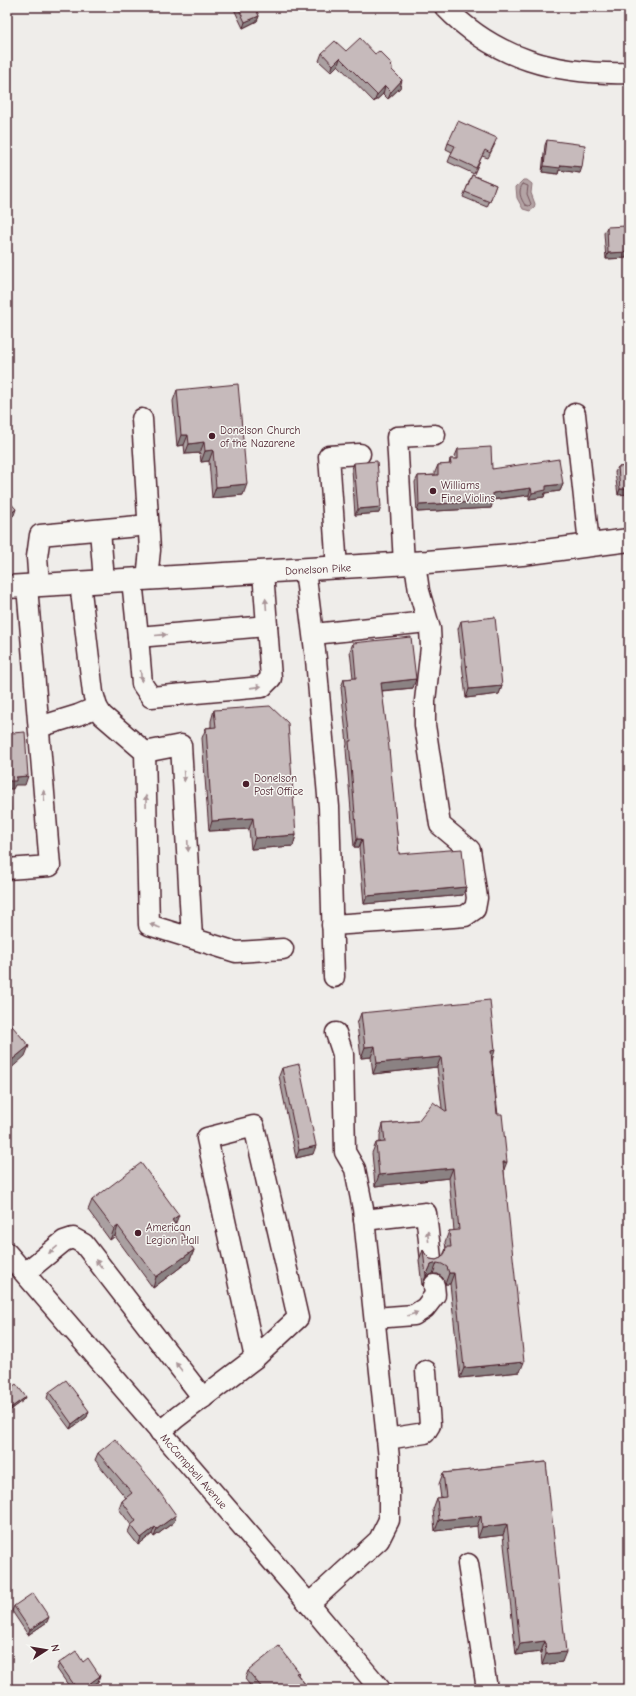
<svg xmlns="http://www.w3.org/2000/svg" width="636" height="1696" viewBox="0 0 636 1696" font-family="'Comic Neue',sans-serif">
<style>
.water{fill:#b4a4a5;stroke:#8a6f74}
.lines{fill:none;stroke-linecap:round;stroke-linejoin:round}
.shore{stroke:#74545c;stroke-width:1}
.minor-casing{stroke:#4a1f2b;stroke-width:23}
.major-casing{stroke:#4a1f2b;stroke-width:25}
.minor{stroke:#f6f6f2;stroke-width:20}
.major{stroke:#f6f6f2;stroke-width:22}
.wall{fill:#aaa0a1;stroke:#4a1f2b}
.shaded-wall{fill:#8b8283;stroke:#4a1f2b}
.building{fill:#c6babb;stroke:#4a1f2b}
.oneway{fill:#a99598}
.poi-dot{fill:#4a1f2b;stroke:#f6f6f2;stroke-width:1.5}
.labels{text-anchor:middle;stroke-width:3;stroke-linejoin:round;paint-order:stroke}
.poi-label{font-size:11px;fill:#4a1f2b;stroke:#f6f6f2;text-anchor:start}
.street-label{font-size:11px;fill:#4a1f2b;stroke:#f6f6f2}
</style>
<rect width="100%" height="100%" fill="#efedea"/>
<filter id="ink" filterUnits="userSpaceOnUse"><feTurbulence type="fractalNoise" baseFrequency=".025" numOctaves="2"/><feDisplacementMap in="SourceGraphic" scale="8" xChannelSelector="R" yChannelSelector="G"/><feConvolveMatrix kernelMatrix="1 2 1 2 8 2 1 2 1" color-interpolation-filters="sRGB"/></filter>
<g filter="url(#ink)">
<!-- water -->
<polygon class="water" points="523,180 527,180 532,184 531,193 535,204 534,208 530,211 523,209 517,198 516,187"/>
<g class="lines">
<!-- shore -->
<path class="shore" d="M523 184 528 186 527 194 531 204 529 206 525 205C521 199 517 191 523 184Z"/>
<defs>
<g id="minor">
<path d="M445 7C496 60 558 75 629 73"/>
<polyline points="575,414 589,544"/>
<polyline points="142,419 150,550 147,579"/>
<polyline points="100,530 104,581"/>
<polyline points="404,564 397,437 435,435"/>
<polyline points="337,568 329,456 360,454"/>
<polyline points="305,570 316,659 329,807 334,977"/>
<polyline points="132,580 138,637 267,626 263,572"/>
<polyline points="80,583 93,693 97,707 102,715 145,752 149,925 236,952 283,949"/>
<polyline points="39,585 37,557 40,535 149,525"/>
<polyline points="314,634 427,622"/>
<polyline points="138,637 142,684 151,697 262,687 271,678 267,626"/>
<polyline points="39,727 78,715 97,707"/>
<polyline points="145,752 181,745 192,938"/>
<polyline points="7,869 50,866 27,586"/>
<polyline points="332,925 453,917 465,916 475,909 477,898 470,850 440,825 425,725 425,701 431,647 430,629 419,591 415,563"/>
<polyline points="364,1220 426,1213 431,1259"/>
<polyline points="7,1253 309,1604 380,1689"/>
<polyline points="25,1273 64,1241 73,1238 84,1244 203,1398"/>
<polyline points="375,1318 414,1315 425,1308 435,1295 434,1285"/>
<polyline points="160,1432 176,1418 255,1358 298,1318 254,1126 207,1138 255,1358"/>
<polyline points="387,1439 425,1433 430,1425 426,1371"/>
<polyline points="468,1564 487,1689"/>
<polyline points="309,1604 379,1540 389,1520 389,1458 363,1209 355,1169 345,1152 343,1054 336,1033"/>
</g>
<polyline id="major" points="7,587 427,562 522,554 629,540"/>
</defs>
<!-- minor casing -->
<use href="#minor" class="minor-casing"/>
<!-- major casing -->
<use href="#major" class="major-casing"/>
<!-- minor -->
<use href="#minor" class="minor"/>
<!-- major -->
<use href="#major" class="major"/>
</g>
<!-- wall -->
<g class="wall">
<polygon points="233,7 255,7 259,16 257,21 243,28"/>
<polygon points="346,51 375,54 392,64 391,66 392,68 392,70 400,88 388,99 383,94 374,102 338,65 331,72 319,61 322,53"/>
<polygon points="547,140 580,173 559,170 558,174 542,172 545,145"/>
<polygon points="448,143 495,144 488,158 482,156 474,174 448,162 452,152 446,149"/>
<polygon points="472,175 496,185 487,207 463,197"/>
<polygon points="607,227 628,252 626,258 606,259 604,233"/>
<polygon points="177,390 243,495 212,498 209,461 201,462 200,453 185,454 184,445 177,446 173,401"/>
<polygon points="458,449 492,469 563,484 560,491 545,493 544,497 529,499 529,495 493,500 491,508 417,512 415,482 418,476 435,475 435,472 438,465 449,465 450,459 456,459 455,456"/>
<polygon points="354,463 379,513 355,515 352,469"/>
<polygon points="629,466 618,495 615,472 618,467"/>
<polygon points="461,621 502,686 499,694 466,698 458,629"/>
<polygon points="353,643 413,688 382,691 399,854 466,887 463,895 364,904 359,847 354,847 346,749 347,744 341,687 344,679 353,678 350,651"/>
<polygon points="214,710 296,835 293,846 251,849 249,829 209,831 202,738 206,728 211,727 211,721"/>
<polygon points="361,1013 492,1060 504,1171 520,1372 460,1378 450,1284 445,1284 443,1278 438,1274 433,1274 427,1276 422,1286 419,1260 423,1250 426,1255 430,1259 436,1260 441,1258 443,1255 446,1249 445,1242 449,1231 454,1231 449,1178 375,1186 372,1153 376,1143 380,1142 380,1135 383,1124 418,1121 442,1108 437,1067 373,1074 371,1057 361,1058 357,1024"/>
<polygon points="282,1068 313,1154 296,1158 279,1076"/>
<polygon points="92,1200 175,1224 194,1250 190,1260 153,1288 115,1236 110,1240 88,1210"/>
<polygon points="7,1391 26,1397 24,1400 8,1412 7,1410"/>
<polygon points="49,1392 87,1417 70,1429 47,1398"/>
<polygon points="98,1453 176,1515 174,1522 154,1537 152,1534 138,1545 128,1532 131,1525 119,1509 122,1501 126,1498 95,1460"/>
<polygon points="546,1462 562,1662 542,1665 541,1652 516,1655 503,1535 478,1538 477,1526 435,1531 433,1509 437,1498 441,1498 439,1484 443,1473"/>
<polygon points="14,1606 47,1622 28,1635 12,1611"/>
<polygon points="59,1663 98,1682 88,1689 71,1689 57,1669"/>
<polygon points="248,1671 299,1672 298,1675 309,1689 253,1689 245,1679"/>
</g>
<!-- shaded-wall -->
<g class="shaded-wall">
<polygon points="259,16 257,21 243,28 245,22"/>
<polygon points="340,58 338,65 331,72 333,65"/>
<polygon points="402,80 400,88 388,99 391,92"/>
<polygon points="385,86 383,94 374,102 377,95"/>
<polygon points="561,165 582,167 580,173 559,170 558,174 542,172 544,166"/>
<polygon points="628,252 626,258 606,259 608,253"/>
<polygon points="181,435 188,435 184,445 177,446"/>
<polygon points="204,442 200,453 185,454 189,444"/>
<polygon points="213,450 209,461 201,462 205,451"/>
<polygon points="247,484 243,495 212,498 216,487"/>
<polygon points="563,484 560,491 545,493 544,497 529,499 532,493 546,486"/>
<polygon points="531,488 529,495 490,500 493,493"/>
<polygon points="620,489 629,489 629,494 618,495"/>
<polygon points="493,501 491,508 417,512 419,505"/>
<polygon points="381,507 379,513 355,515 358,509"/>
<polygon points="16,509 14,515 7,521 7,517"/>
<polygon points="416,679 413,688 378,691 381,683"/>
<polygon points="502,686 499,694 466,698 469,689"/>
<polygon points="28,776 25,785 15,785 13,789 7,789 8,781 16,777"/>
<polygon points="7,816 11,816 8,824 7,824"/>
<polygon points="253,818 249,829 209,831 212,821"/>
<polygon points="296,835 293,846 251,849 255,838"/>
<polygon points="357,839 362,839 359,847 354,847"/>
<polygon points="466,887 463,895 364,904 367,896"/>
<polygon points="29,1046 25,1056 7,1072 7,1064"/>
<polygon points="375,1046 371,1057 361,1058 365,1047"/>
<polygon points="495,1050 492,1061 491,1051"/>
<polygon points="441,1057 437,1067 373,1074 377,1063"/>
<polygon points="316,1146 313,1154 296,1158 299,1150"/>
<polygon points="503,1162 507,1162 503,1172"/>
<polygon points="453,1168 449,1178 375,1186 379,1175"/>
<polygon points="179,1215 175,1225 172,1220"/>
<polygon points="118,1226 115,1236 110,1240 114,1229"/>
<polygon points="194,1250 190,1260 153,1288 156,1277"/>
<polygon points="437,1263 433,1274 427,1276 422,1286 426,1276 431,1265"/>
<polygon points="449,1273 454,1273 450,1284 445,1284"/>
<polygon points="524,1362 520,1372 460,1378 464,1368"/>
<polygon points="26,1397 24,1400 8,1412 9,1409"/>
<polygon points="89,1411 87,1417 70,1429 72,1424"/>
<polygon points="176,1515 174,1522 154,1537 157,1529"/>
<polygon points="481,1516 477,1526 435,1531 439,1520"/>
<polygon points="507,1524 503,1535 478,1538 482,1527"/>
<polygon points="155,1527 152,1534 138,1545 141,1538"/>
<polygon points="11,1574 9,1580 7,1581 7,1577"/>
<polygon points="49,1617 47,1622 28,1635 30,1630"/>
<polygon points="545,1641 541,1652 516,1655 520,1644"/>
<polygon points="566,1652 562,1662 542,1665 546,1654"/>
<polygon points="100,1676 98,1682 88,1689 82,1689"/>
</g>
<!-- building -->
<g class="building">
<polygon points="238,7 255,7 259,16 245,22"/>
<polygon points="360,38 375,54 379,51 392,64 390,66 392,68 391,69 402,80 391,92 385,86 377,95 340,58 333,65 322,53 335,41 346,51"/>
<polygon points="458,121 497,138 490,153 485,150 476,168 450,156 455,146 448,143"/>
<polygon points="547,140 585,145 582,167 561,165 560,168 544,166"/>
<polygon points="472,175 496,185 490,202 465,192"/>
<polygon points="626,226 628,252 608,253 607,227"/>
<polygon points="238,384 247,484 216,487 213,450 205,451 204,442 189,444 188,435 181,435 177,390"/>
<polygon points="491,447 492,469 559,459 563,484 546,486 546,490 532,493 531,488 493,493 493,501 419,505 418,476 438,475 438,465 451,464 450,459 458,459 458,449"/>
<polygon points="377,461 381,507 358,509 354,463"/>
<polygon points="629,466 629,489 620,489 618,467"/>
<polygon points="7,499 16,509 7,517"/>
<polygon points="495,617 502,686 469,689 461,621"/>
<polygon points="411,637 416,679 381,683 388,738 399,854 462,849 466,887 367,896 362,839 357,839 349,741 351,741 344,679 356,678 353,643"/>
<polygon points="270,706 288,723 296,835 255,838 253,818 212,821 206,728 216,727 214,710"/>
<polygon points="7,732 11,732 12,733 25,732 28,776 16,777 16,781 8,781 11,816 7,816"/>
<polygon points="490,1000 495,1050 491,1051 497,1114 502,1114 507,1162 503,1162 524,1362 464,1368 454,1273 449,1273 447,1267 442,1264 437,1263 431,1265 426,1276 423,1250 426,1255 430,1259 436,1260 441,1258 445,1253 446,1247 451,1247 449,1231 459,1230 453,1168 379,1175 376,1143 385,1142 383,1124 418,1121 433,1102 447,1112 441,1057 377,1063 375,1046 365,1047 361,1013"/>
<polygon points="7,1020 29,1046 7,1064"/>
<polygon points="299,1064 316,1146 299,1150 282,1068"/>
<polygon points="141,1163 179,1215 172,1220 194,1250 156,1277 118,1226 114,1229 92,1200"/>
<polygon points="66,1380 89,1411 72,1424 49,1392"/>
<polygon points="16,1384 26,1397 9,1409 7,1406 7,1391"/>
<polygon points="115,1439 151,1480 176,1515 157,1529 155,1527 141,1538 131,1525 136,1521 122,1501 132,1493 98,1453"/>
<polygon points="546,1462 566,1652 546,1654 545,1641 520,1644 507,1524 482,1527 481,1516 439,1520 437,1498 446,1497 443,1473"/>
<polygon points="7,1555 9,1558 7,1560"/>
<polygon points="7,1568 11,1574 7,1577"/>
<polygon points="33,1593 49,1617 30,1630 14,1606"/>
<polygon points="279,1646 299,1672 296,1673 309,1689 263,1689 248,1671"/>
<polygon points="76,1651 83,1662 88,1658 100,1676 82,1689 77,1689 59,1663"/>
</g>
<!-- one-way arrows -->
<defs><path id="oneway-solid" d="M-6-.8H1V-3.2L6.5 0L1 3.2V.8H-6Z"/></defs>
<g class="oneway">
<use href="#oneway-solid" transform="translate(266 604) rotate(-94)"/>
<use href="#oneway-solid" transform="translate(161 635) rotate(-5)"/>
<use href="#oneway-solid" transform="translate(141 676) rotate(85)"/>
<use href="#oneway-solid" transform="translate(256 687) rotate(-8)"/>
<use href="#oneway-solid" transform="translate(184 776) rotate(86)"/>
<use href="#oneway-solid" transform="translate(44 796) rotate(-94)"/>
<use href="#oneway-solid" transform="translate(146 801) rotate(-91)"/>
<use href="#oneway-solid" transform="translate(188 846) rotate(87)"/>
<use href="#oneway-solid" transform="translate(155 926) rotate(-160)"/>
<use href="#oneway-solid" transform="translate(428 1236) rotate(-96)"/>
<use href="#oneway-solid" transform="translate(53 1250) rotate(141)"/>
<use href="#oneway-solid" transform="translate(99 1264) rotate(-128)"/>
<use href="#oneway-solid" transform="translate(413 1314) rotate(-18)"/>
<use href="#oneway-solid" transform="translate(179 1367) rotate(-128)"/>
</g>
</g>
<!-- markers -->
<g class="poi-dot">
<circle cx="212" cy="436" r="4"/>
<circle cx="433" cy="491" r="4"/>
<circle cx="246" cy="784" r="4"/>
<circle cx="138" cy="1233" r="4"/>
</g>
<g class="labels">
<!-- poi labels -->
<g class="poi-label">
<text x="220" y="434">Donelson Church<tspan x="220" dy="13">of the Nazarene</tspan></text>
<text x="441" y="489">Williams<tspan x="441" dy="13">Fine Violins</tspan></text>
<text x="254" y="782">Donelson<tspan x="254" dy="13">Post Office</tspan></text>
<text x="146" y="1231">American<tspan x="146" dy="13">Legion Hall</tspan></text>
</g>
<!-- street labels -->
<g class="street-label">
<text transform="translate(318 569) rotate(-3)" y="4">Donelson Pike</text>
<text transform="translate(194 1471) rotate(49)" y="4">McCampbell Avenue</text>
</g>
</g>
<!-- margin -->
<rect width="636" height="1696" fill="none" stroke="#f6f6f2" stroke-width="24"/>
<rect x="12" y="12" width="612" height="1672" fill="none" stroke="#4a1f2b" stroke-width="1.5" filter="url(#ink)"/>
<!-- north arrow -->
<g transform="translate(46 1650) rotate(78)" stroke="#f6f6f2" stroke-width="3" paint-order="stroke">
<path d="M0-3L7 15L0 10L-7 15Z" fill="#4a1f2b"/>
<text y="-6" font-size="11" font-weight="bold" text-anchor="middle" fill="#4a1f2b">N</text>
</g>
</svg>
